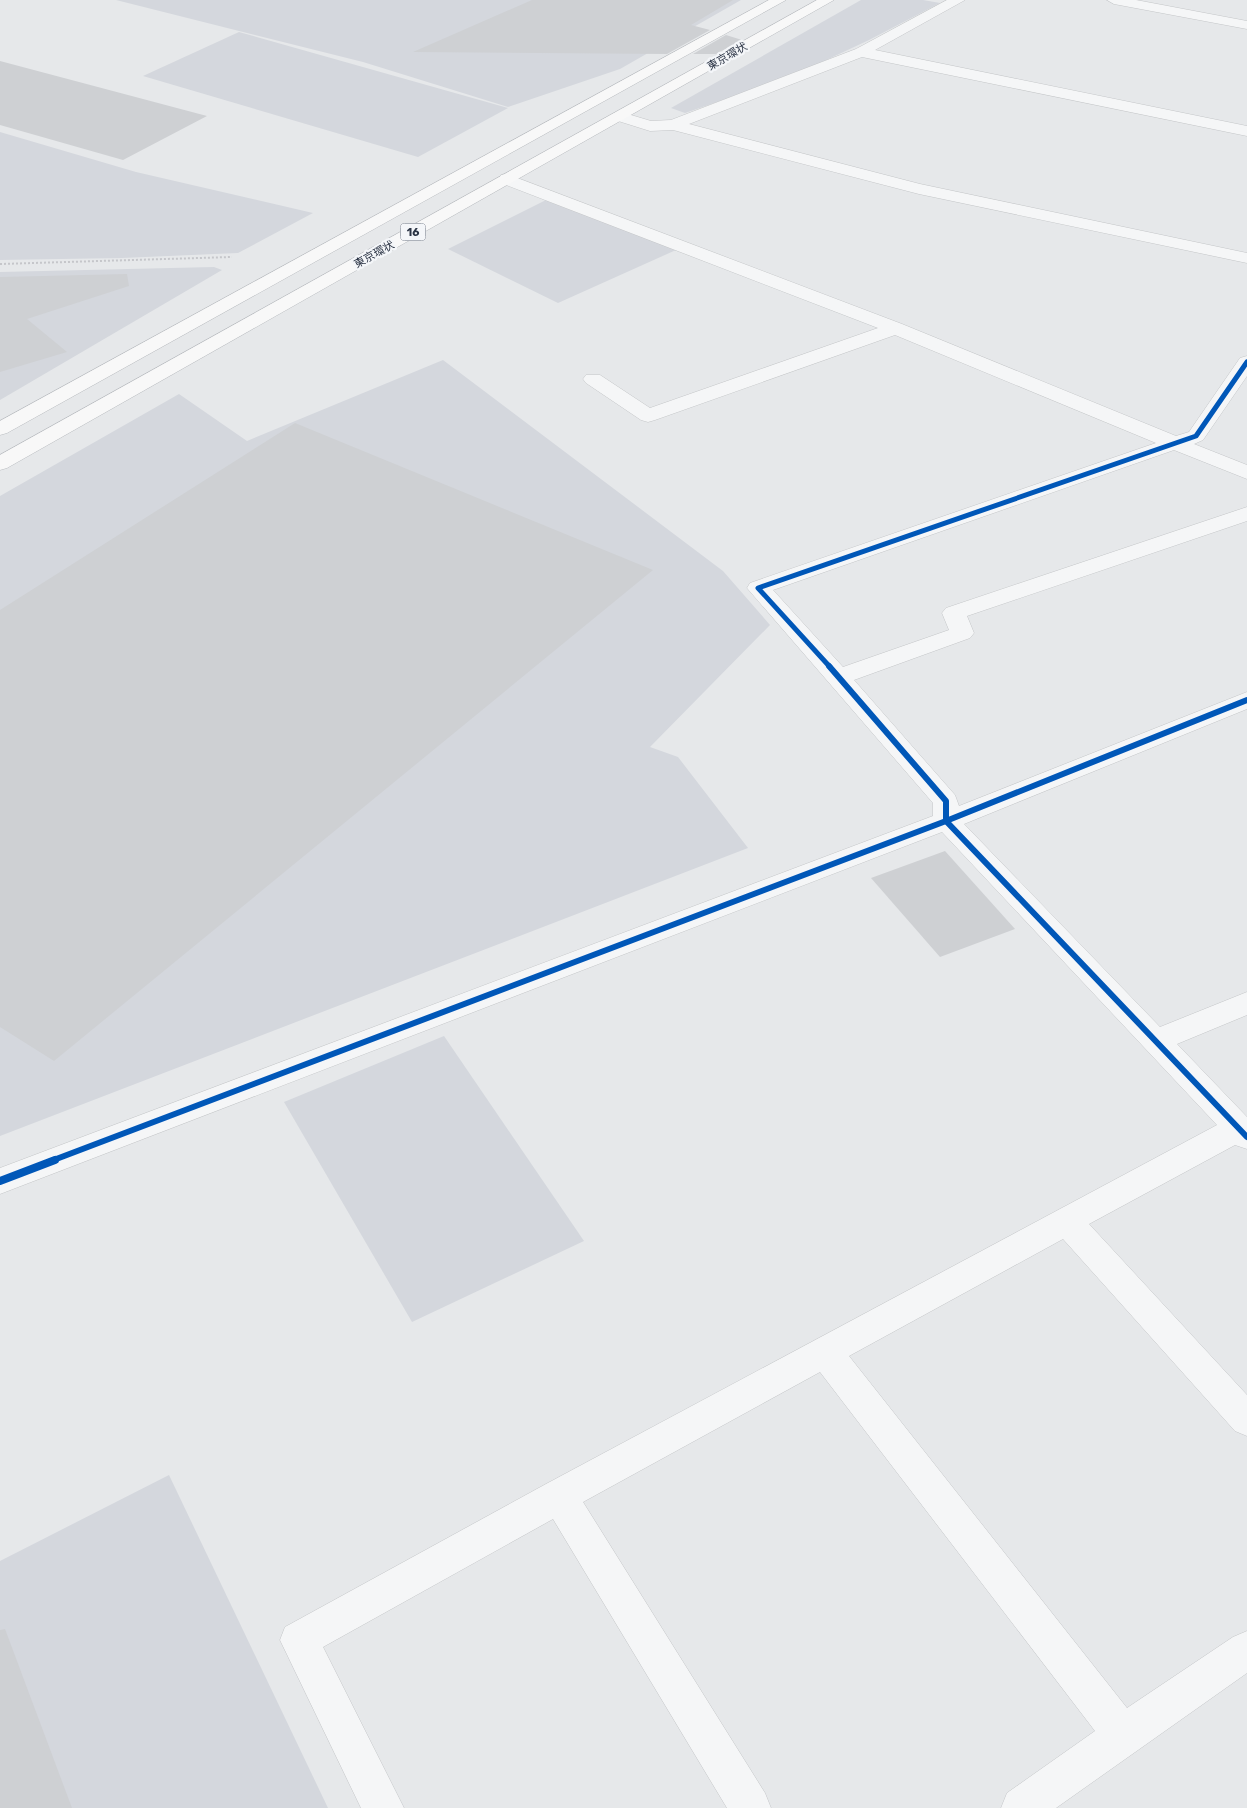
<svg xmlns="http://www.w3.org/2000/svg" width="1247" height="1808" viewBox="0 0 1247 1808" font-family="Rubik,'Noto Sans JP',sans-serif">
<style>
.built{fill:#d4d7dd}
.building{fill:#ced0d3}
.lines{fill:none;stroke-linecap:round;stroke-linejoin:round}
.minor-casing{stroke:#c4c6c8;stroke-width:1}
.highway-casing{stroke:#b8bbbf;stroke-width:1}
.path{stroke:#c5c6ca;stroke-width:2;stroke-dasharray:2 2;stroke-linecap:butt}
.minor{fill:#f5f6f7;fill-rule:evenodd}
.highway{fill:#f8f8f8;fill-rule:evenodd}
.cycleway-far2-casing{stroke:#f4f6f9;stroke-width:8}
.cycleway-far1-casing{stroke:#f4f6f9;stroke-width:9}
.cycleway-casing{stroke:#f4f6f9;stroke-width:11}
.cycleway-far2{stroke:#0057b8;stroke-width:5}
.cycleway-far1{stroke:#0057b8;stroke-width:6}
.cycleway{stroke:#0057b8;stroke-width:8}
.labels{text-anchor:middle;stroke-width:4.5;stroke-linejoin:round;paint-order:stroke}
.far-street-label{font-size:11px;fill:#2b3445;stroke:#f4f6f9}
.shield{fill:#f4f6f9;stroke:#676e7b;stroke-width:1}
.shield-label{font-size:11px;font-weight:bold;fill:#2b3445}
</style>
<rect width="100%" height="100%" fill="#e6e8ea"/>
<!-- built -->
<g class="built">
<polygon points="116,0 741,0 620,69 508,107 363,62"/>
<polygon points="861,0 923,0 940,3 869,40 790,77 685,113 671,108"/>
<polygon points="239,32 508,108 418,157 143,76"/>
<polygon points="0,132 136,172 313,213 238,253 122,258 0,260"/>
<polygon points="546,200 676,250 558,303 448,249"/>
<polygon points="214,267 222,270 0,400 0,272"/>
<polygon points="443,360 723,571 770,625 650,747 678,757 748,848 0,1136 0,496 179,394 247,441"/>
<polygon points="444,1036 584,1241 412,1322 284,1102"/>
<polygon points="169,1475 328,1808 0,1808 0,1561"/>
</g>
<!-- building -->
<g class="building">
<polygon points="532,0 733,0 691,25 710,30 667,54 413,52"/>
<polygon points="726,35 742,40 716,54 693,54"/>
<polygon points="0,61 207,116 123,160 0,125"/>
<polygon points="127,274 129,286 27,319 67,352 0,372 0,277"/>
<polygon points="295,423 653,570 54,1061 0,1027 0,610"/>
<polygon points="945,851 1015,929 940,957 871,878"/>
<polygon points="5,1629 72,1808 0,1808 0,1630"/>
</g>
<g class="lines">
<defs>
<g id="minor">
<polygon points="947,0 965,0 875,50 1247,126 1247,136 862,57 689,124 920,184 1247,253 1247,263 919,194 673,130 650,131 615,120 613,117 621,112 651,121 671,120 856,49"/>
<polygon points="1107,0 1136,0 1247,21 1247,29 1114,4"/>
<polygon points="507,174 902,324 1176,436 1189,432 1240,358 1247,356 1247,376 1203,440 1194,444 1247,465 1247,479 1174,450 773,590 843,667 949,630 942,613 946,608 1247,507 1247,521 967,616 974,633 970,638 854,680 955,795 959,806 1247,692 1247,709 964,824 1160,1027 1247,992 1247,1015 1177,1044 1247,1117 1247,1149 1235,1145 1089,1224 1247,1395 1247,1436 1235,1431 1063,1239 849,1356 1127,1708 1233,1637 1247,1631 1247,1673 1056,1808 1001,1808 1007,1793 1095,1731 820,1372 583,1502 765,1793 771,1808 727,1808 553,1519 323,1647 404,1808 361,1808 280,1640 285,1627 546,1484 1217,1125 942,832 0,1194 0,1168 933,816 933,803 747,588 750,583 1156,443 895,335 655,420 648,422 641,420 586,383 583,379 586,375 600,375 650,408 878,328 501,183 499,179 501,175"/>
</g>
<g id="highway">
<polygon points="769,0 786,0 7,433 0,435 0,421"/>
<polygon points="817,0 834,0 7,468 0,470 0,455"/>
</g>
</defs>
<!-- minor casing -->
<use href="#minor" class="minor-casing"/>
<!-- highway casing -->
<use href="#highway" class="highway-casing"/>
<!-- path -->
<polyline class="path" points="0,264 232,257"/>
<!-- minor -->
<use href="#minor" class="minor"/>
<!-- highway -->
<use href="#highway" class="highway"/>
<defs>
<polyline id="cycleway-far2" points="830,667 758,588 1196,436 1247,362"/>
<g id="cycleway-far1">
<polyline points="829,666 946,801 946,821 1247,1137"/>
<polyline points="51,1161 946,821 1247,700"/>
</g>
<polyline id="cycleway" points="0,1181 55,1160"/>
</defs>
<!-- cycleway-far2 casing -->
<use href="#cycleway-far2" class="cycleway-far2-casing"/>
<!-- cycleway-far1 casing -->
<use href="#cycleway-far1" class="cycleway-far1-casing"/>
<!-- cycleway casing -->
<use href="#cycleway" class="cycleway-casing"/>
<!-- cycleway-far2 -->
<use href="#cycleway-far2" class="cycleway-far2"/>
<!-- cycleway-far1 -->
<use href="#cycleway-far1" class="cycleway-far1"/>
<!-- cycleway -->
<use href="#cycleway" class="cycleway"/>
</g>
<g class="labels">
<!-- far-street labels -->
<g class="far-street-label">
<text transform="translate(727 56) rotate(-30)" y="4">東京環状</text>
<text transform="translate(374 254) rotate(-29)" y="4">東京環状</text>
</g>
<!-- shield labels -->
<rect class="shield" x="400.5" y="223.5" width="25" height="17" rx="4"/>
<g class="shield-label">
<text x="413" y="236">16</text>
</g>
</g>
</svg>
